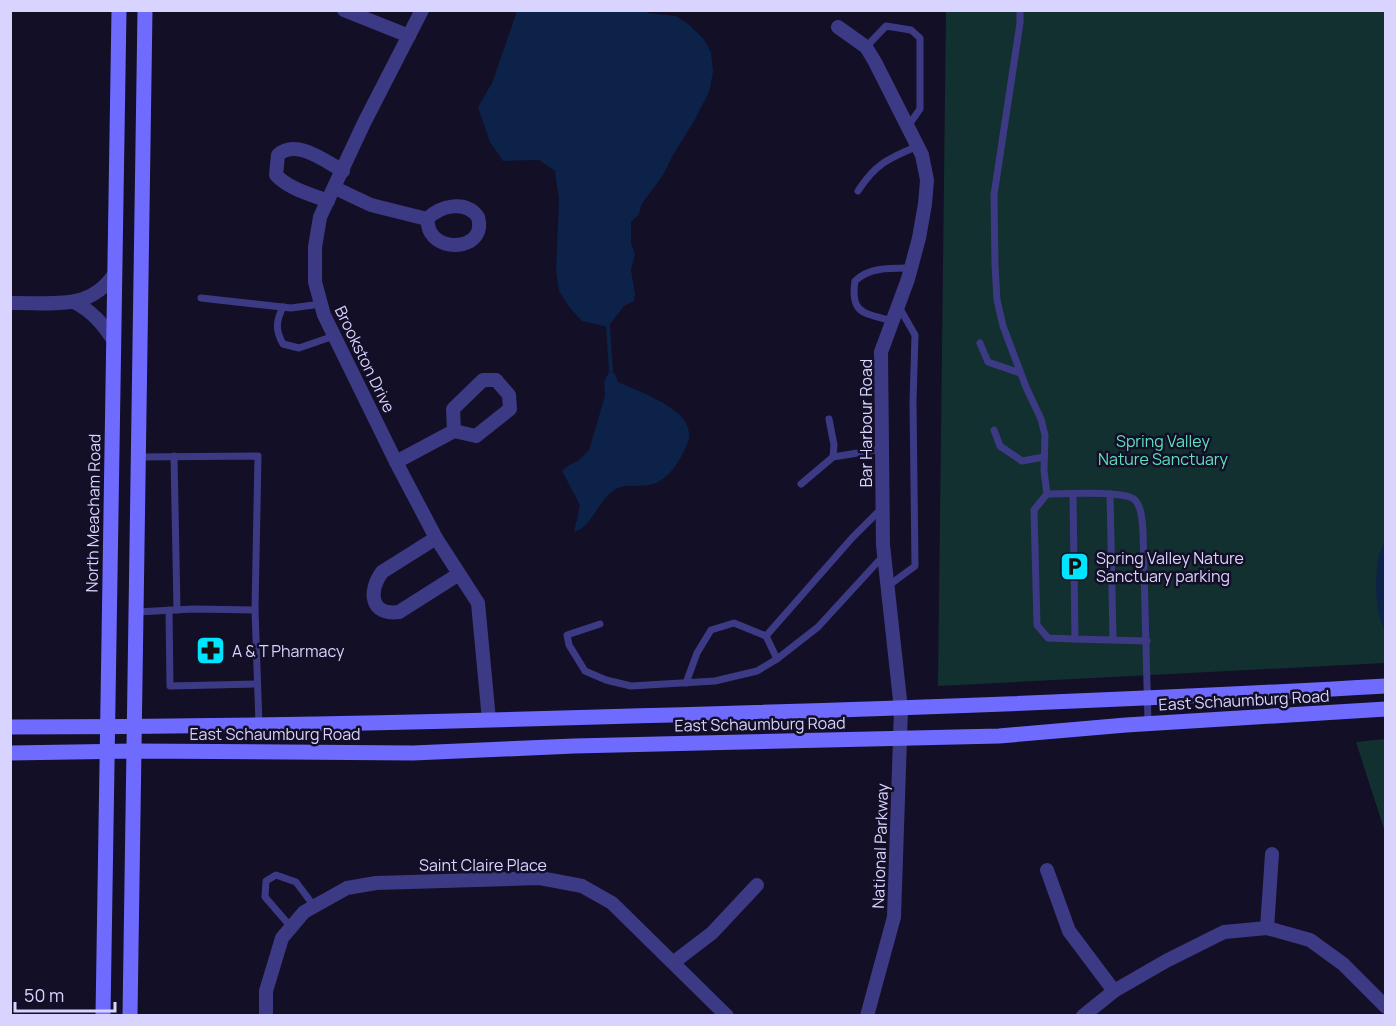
<svg xmlns="http://www.w3.org/2000/svg" width="1396" height="1026" viewBox="0 0 1396 1026" font-family="Manrope,sans-serif">
<style>
.green{fill:#12302f}
.water{fill:#0c2248}
.lines{fill:none;stroke-linecap:round;stroke-linejoin:round}
.stream{stroke:#0c2248;stroke-width:4}
.lane{stroke:#3d3a85;stroke-width:7}
.street{stroke:#3d3a85;stroke-width:14}
.secondary{stroke:#6f6bff;stroke-width:15}
.labels{text-anchor:middle;stroke-width:5;stroke-linejoin:round;paint-order:stroke}
.street-label{font-size:16px;fill:#d9d4ff;stroke:#130f26}
.park-label{font-size:16px;fill:#5fe0c0;stroke:#130f26}
.poi-label{font-size:16px;fill:#d9d4ff;stroke:#130f26;text-anchor:start}
</style>
<rect width="100%" height="100%" fill="#130f26"/>
<!-- green -->
<g class="green">
<polygon points="946,11 1385,11 1385,663 938,686"/>
<polygon points="1385,739 1386,739 1385,832 1356,742"/>
</g>
<!-- water -->
<g class="water">
<polygon points="517,11 644,10 648,13 676,16 687,23 703,38 711,52 713,72 709,92 694,121 673,155 663,175 641,205 639,214 631,222 631,243 635,254 631,270 635,294 634,301 624,306 608,327 582,321 570,308 559,291 556,270 559,200 555,171 539,160 503,161 490,142 478,107 492,83"/>
<path d="M610 370 615 374 618 382C638 391 688 408 689 433 690 441 685 449 682 455 676 466 669 476 658 482 644 489 629 483 618 488 598 497 594 526 574 532L580 505 562 471 569 465 578 461 589 450 605 396 604 382Z"/>
<path d="M1385 543V633C1383 627 1380 620 1379 614 1375 600 1374 553 1385 543Z"/>
</g>
<g class="lines">
<!-- stream -->
<polyline class="stream" points="608,327 611,370"/>
<!-- lane -->
<g class="lane">
<path d="M1020 10V23L994 195 995 265 997 300 1003 326 1026 387 1041 419 1045 435 1044 471 1047 494C1062 494 1126 490 1135 500 1142 508 1142 521 1143 531L1148 723"/>
<polyline points="866,47 886,26 911,30 920,38 920,109 908,126"/>
<path d="M858 191C875 164 889 158 918 146"/>
<polyline points="201,298 291,308 321,304"/>
<path d="M283 307C276 321 275 330 283 344L299 348 334 336"/>
<path d="M892 321C864 313 850 314 855 281 870 267 891 268 911 268"/>
<polyline points="980,343 988,362 1020,373"/>
<polyline points="829,419 834,445 833,457"/>
<polyline points="994,430 1000,446 1022,461 1044,457"/>
<polyline points="174,456 177,610"/>
<polyline points="801,484 833,457 882,449"/>
<polyline points="1047,494 1034,510 1037,625 1048,638 1075,639"/>
<polyline points="1073,494 1075,639 1147,641"/>
<polyline points="1110,494 1113,639"/>
<polyline points="888,586 915,566 913,402 915,335 899,307"/>
<polyline points="169,610 170,686 257,684"/>
<polyline points="255,610 259,725"/>
<polyline points="137,612 193,609 255,610 258,456 139,457"/>
<polyline points="600,624 567,635 569,645 585,671 606,680 631,686 715,681 757,671 777,659 766,636 852,538 881,509"/>
<polyline points="777,659 818,627 884,555"/>
<polyline points="686,683 697,653 711,630 734,623 766,636"/>
<polyline points="291,927 265,897 266,881 276,875 296,882 314,906"/>
</g>
<!-- street -->
<g class="street">
<polyline points="344,10 409,36"/>
<polyline points="422,10 364,123 320,217 315,247 315,282 324,315 396,462 436,538 478,603 489,720"/>
<polyline points="838,27 866,47 875,62 922,155 927,180 925,204 919,238 908,279 881,352 883,545 901,709 894,917 867,1016"/>
<path d="M335 188 371 205 427 219C441 205 466 200 478 217 487 248 443 253 431 233 428 229 428 223 427 219"/>
<path d="M328 201C310 194 289 189 276 175L278 155C296 138 325 161 343 171"/>
<path d="M74 302C92 311 103 324 114 341"/>
<path d="M10 303C51 302 90 312 115 273"/>
<polyline points="396,462 454,431 476,436 510,409 509,395 496,380 483,380 453,409 454,431"/>
<path d="M436 538 382 572C368 591 370 616 399 612L459 574"/>
<polyline points="1047,870 1069,931 1114,991"/>
<polyline points="1267,928 1272,854"/>
<polyline points="674,962 712,933 757,885"/>
<polyline points="266,1016 266,991 282,938 304,912 347,888 376,883 540,878 582,886 612,903 727,1016"/>
<polyline points="1083,1016 1114,991 1166,961 1224,932 1267,928 1310,940 1343,964 1386,1007"/>
</g>
<!-- secondary -->
<g class="secondary">
<path d="M10 727C206 727 402 723 598 717 861 710 1123 701 1386 686"/>
<polyline points="10,753 134,751 413,753 574,746 999,736 1126,725 1386,709"/>
<polyline points="103,1016 119,10"/>
<polyline points="130,1016 145,10"/>
</g>
</g>
<!-- icons -->
<defs>
<symbol id="parking-square" viewBox="-11 -11 22 22"><rect x="-9" y="-9" width="18" height="18" rx="4" fill="#00e5ff" stroke="#130f26"/><path d="M-3.5-5.5H1a3.5 3.5 0 0 1 0 7H-1V5.5H-3.5ZM-1-3.4V-.6H.8a1.4 1.4 0 0 0 0-2.8Z" fill="#111"/></symbol>
<symbol id="pharmacy-square" viewBox="-11 -11 22 22"><rect x="-9" y="-9" width="18" height="18" rx="4" fill="#00e5ff" stroke="#130f26"/><path d="M-2-6h4v4h4v4h-4v4h-4v-4h-4v-4h4Z" fill="#111"/></symbol>
</defs>
<g fill-rule="evenodd">
<use href="#parking-square" x="1058" y="550" width="33" height="33"/>
<use href="#pharmacy-square" x="194" y="634" width="33" height="33"/>
</g>
<g class="labels">
<!-- street labels -->
<g class="street-label">
<text transform="translate(365 359) rotate(64)" y="6">Brookston Drive</text>
<text transform="translate(866 423) rotate(-90)" y="6">Bar Harbour Road</text>
<text transform="translate(93 513) rotate(-89)" y="6">North Meacham Road</text>
<text transform="translate(1244 700) rotate(-3)" y="6">East Schaumburg Road</text>
<text transform="translate(760 724) rotate(-1)" y="6">East Schaumburg Road</text>
<text x="275" y="740">East Schaumburg Road</text>
<text transform="translate(880 846) rotate(-88)" y="6">National Parkway</text>
<text x="483" y="871">Saint Claire Place</text>
</g>
<!-- park labels -->
<g class="park-label">
<text x="1163" y="447">Spring Valley<tspan x="1163" dy="18">Nature Sanctuary</tspan></text>
</g>
<!-- poi labels -->
<g class="poi-label">
<text x="1096" y="564">Spring Valley Nature<tspan x="1096" dy="18">Sanctuary parking</tspan></text>
<text x="232" y="657">A &amp; T Pharmacy</text>
</g>
</g>
<!-- border -->
<rect width="1396" height="1026" fill="none" stroke="#d9d4ff" stroke-width="24"/>
<!-- scale -->
<path d="M15 1002v9h100v-9" fill="none" stroke="#d9d4ff" stroke-width="3"/>
<text x="24" y="1002" font-size="18" fill="#d9d4ff" stroke="#130f26" stroke-width="4.5" paint-order="stroke">50 m</text>
</svg>
